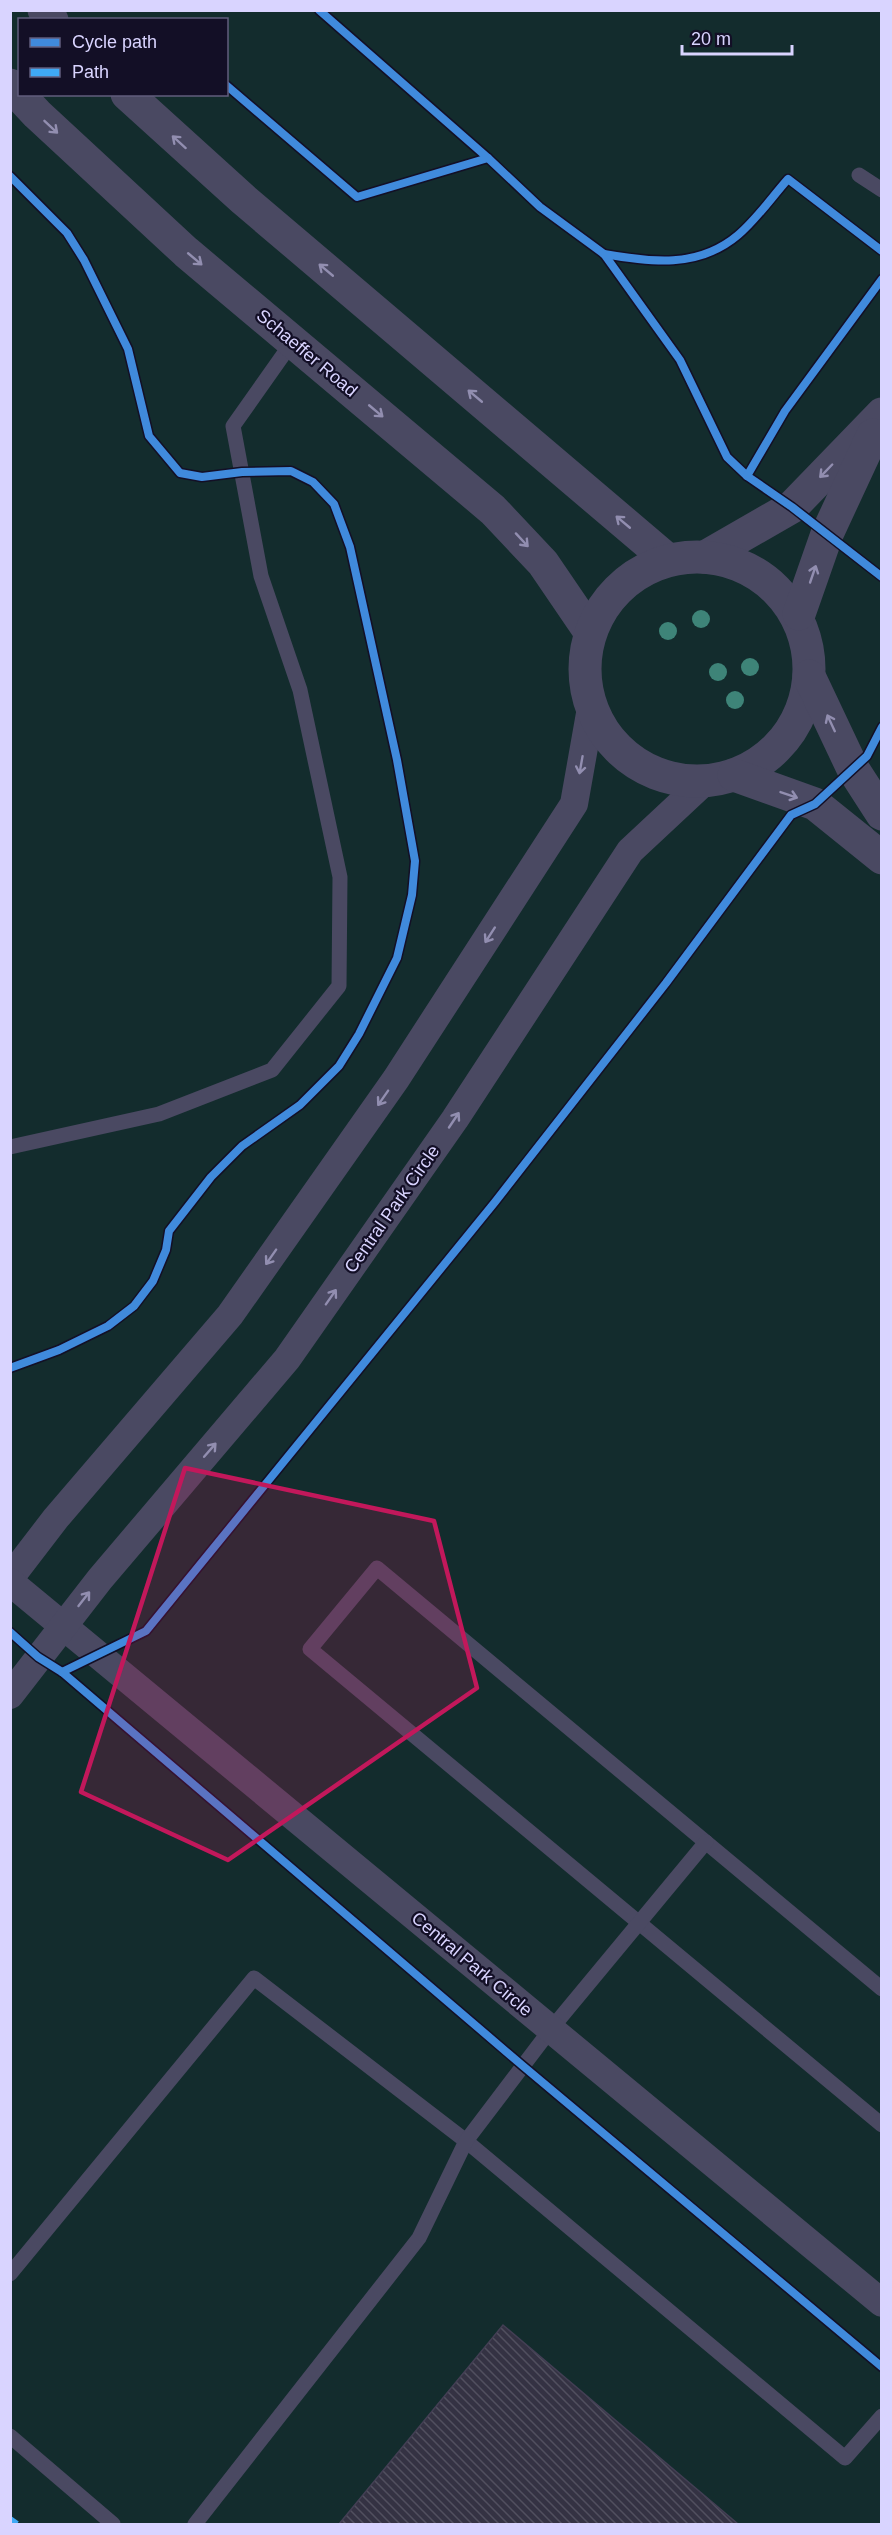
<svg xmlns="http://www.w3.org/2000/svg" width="892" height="2535" viewBox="0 0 892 2535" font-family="Helvetica,sans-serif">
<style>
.green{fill:#132c2d;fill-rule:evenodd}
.building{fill:url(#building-back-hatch);stroke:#433f54;stroke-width:1.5}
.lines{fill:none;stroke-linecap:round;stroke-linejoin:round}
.service{stroke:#4a4962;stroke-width:15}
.minor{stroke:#4a4962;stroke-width:28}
.tertiary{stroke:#4a4962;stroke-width:33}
.quiet{stroke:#3fa9f5;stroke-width:6;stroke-dasharray:12 6;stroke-linecap:butt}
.cycleway-casing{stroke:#130f26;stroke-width:11}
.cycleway{stroke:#408adc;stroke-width:8}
.tree{fill:#3e8478}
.oneway{stroke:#928eb0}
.marked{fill:#c2185b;fill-opacity:0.2;stroke:#c2185b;stroke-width:4.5;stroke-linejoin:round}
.labels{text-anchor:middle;stroke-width:4.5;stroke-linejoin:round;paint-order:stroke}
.street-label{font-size:18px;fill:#d9d4ff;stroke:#130f26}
</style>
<defs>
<pattern id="building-back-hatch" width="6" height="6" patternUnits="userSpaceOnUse" patternTransform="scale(1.5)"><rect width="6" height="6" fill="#343243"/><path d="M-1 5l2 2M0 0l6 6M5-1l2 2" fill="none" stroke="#514f5f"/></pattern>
</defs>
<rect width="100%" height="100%" fill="#161421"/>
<!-- green -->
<path class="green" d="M11 11H881V2524H11ZM20 20H226V94H20Z"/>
<!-- building -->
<polygon class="building" points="503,2325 738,2524 339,2524"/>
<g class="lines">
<!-- service -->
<g class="service">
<polyline points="859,175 882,190"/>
<polyline points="10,1147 159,1114 272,1070 339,986 340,877 300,690 261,576 233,426 293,341"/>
<polyline points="882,1989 377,1568 310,1649 882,2125"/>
<polyline points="10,2274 254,1978 466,2141 845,2458 882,2416"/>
<polyline points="10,2436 113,2524"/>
<polyline points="195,2524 419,2238 466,2141 551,2029 706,1842"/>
</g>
<!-- minor -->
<g class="minor">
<polyline points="10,1578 56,1518 230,1315 396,1079 574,804 591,708"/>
<polyline points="10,1582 882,2303"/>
<polyline points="10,1695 100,1579 287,1359 455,1119 630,851 705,781"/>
</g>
<!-- tertiary -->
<g class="tertiary">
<polyline points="44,10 52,20"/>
<polyline points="10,85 37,114 186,252 493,510 543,563 590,632"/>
<polyline points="127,94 244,200 668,560"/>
<polyline points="705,557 792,507 882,414"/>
<circle cx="697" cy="669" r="112"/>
<polyline points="799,614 827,534 873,435"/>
<polyline points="809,676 853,769 882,814"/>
<polyline points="734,775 815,804 882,858"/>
</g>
<!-- quiet -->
<polyline class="quiet" points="10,2519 17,2524"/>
<defs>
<g id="cycleway">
<polyline points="319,10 488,158 540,207 604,254 680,360 727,457 747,476 792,507 882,577"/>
<polyline points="226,85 357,197 488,158"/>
<polyline points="10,176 67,233 84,260 128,349 149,436 180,473 202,477 242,472 291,471 313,482 334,504 350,547 397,760 415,861 412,895 397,958 359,1034 339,1066 300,1105 242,1146 211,1177 169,1231 166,1250 153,1281 134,1306 108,1326 59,1350 10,1368"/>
<path d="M604 254C650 262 698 269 738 235 756 220 772 197 788 179L882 251"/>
<polyline points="747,476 785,411 882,279"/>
<polyline points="10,1632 38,1657 62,1672 523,2066 882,2367"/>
<polyline points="62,1672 146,1631 495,1202 666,983 791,815 815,804 867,756 882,727"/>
</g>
</defs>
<!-- cycleway casing -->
<use href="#cycleway" class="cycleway-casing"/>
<!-- cycleway -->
<use href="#cycleway" class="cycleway"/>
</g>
<!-- trees -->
<g class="tree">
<circle cx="701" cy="619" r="9"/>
<circle cx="668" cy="631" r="9"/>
<circle cx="750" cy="667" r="9"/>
<circle cx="718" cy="672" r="9"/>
<circle cx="735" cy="700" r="9"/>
</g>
<!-- one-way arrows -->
<defs><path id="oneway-shaft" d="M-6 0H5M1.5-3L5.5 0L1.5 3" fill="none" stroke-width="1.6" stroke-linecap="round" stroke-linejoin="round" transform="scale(1.5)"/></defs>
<g class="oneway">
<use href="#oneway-shaft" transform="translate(51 127) rotate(43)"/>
<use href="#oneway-shaft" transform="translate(179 142) rotate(-138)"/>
<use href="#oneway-shaft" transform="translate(195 259) rotate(40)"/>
<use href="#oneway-shaft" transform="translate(326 270) rotate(-140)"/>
<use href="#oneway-shaft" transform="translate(475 396) rotate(-140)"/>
<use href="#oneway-shaft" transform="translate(376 411) rotate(40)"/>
<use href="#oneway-shaft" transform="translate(826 471) rotate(134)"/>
<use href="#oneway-shaft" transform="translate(623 522) rotate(-140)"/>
<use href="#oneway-shaft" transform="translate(522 540) rotate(47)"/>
<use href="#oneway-shaft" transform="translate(813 574) rotate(-71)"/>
<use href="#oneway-shaft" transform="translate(831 723) rotate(-115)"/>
<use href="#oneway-shaft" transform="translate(581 765) rotate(100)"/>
<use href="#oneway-shaft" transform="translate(789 795) rotate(19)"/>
<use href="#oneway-shaft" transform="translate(490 935) rotate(123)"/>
<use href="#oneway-shaft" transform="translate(383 1098) rotate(125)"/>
<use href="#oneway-shaft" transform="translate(454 1120) rotate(-56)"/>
<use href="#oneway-shaft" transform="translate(271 1257) rotate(125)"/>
<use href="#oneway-shaft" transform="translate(331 1297) rotate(-55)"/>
<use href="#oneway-shaft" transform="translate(210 1450) rotate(-49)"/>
<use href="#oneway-shaft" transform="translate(84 1599) rotate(-52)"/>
</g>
<!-- marked area -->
<path class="marked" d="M185 1468 434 1521 477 1688 228 1860 81 1792Z"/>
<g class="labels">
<!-- street labels -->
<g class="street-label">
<text transform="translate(307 353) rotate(40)" y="6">Schaeffer Road</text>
<text transform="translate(392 1209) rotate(-55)" y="6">Central Park Circle</text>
<text transform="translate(472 1964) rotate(40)" y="6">Central Park Circle</text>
</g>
</g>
<!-- border -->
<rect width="892" height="2535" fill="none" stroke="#d9d4ff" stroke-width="24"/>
<!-- legend -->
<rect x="18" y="18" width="210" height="78" fill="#130f26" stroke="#625e7d" stroke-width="1.5"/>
<rect x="30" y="38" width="30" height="9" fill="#408adc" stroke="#625e7d" stroke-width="1.5"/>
<text x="72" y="48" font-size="18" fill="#d9d4ff">Cycle path</text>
<rect x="30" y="68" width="30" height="9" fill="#3fa9f5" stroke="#625e7d" stroke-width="1.5"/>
<text x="72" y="78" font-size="18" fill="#d9d4ff">Path</text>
<!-- scale -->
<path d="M682 45v9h110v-9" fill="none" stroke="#d9d4ff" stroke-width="3"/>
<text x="691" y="45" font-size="18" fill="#d9d4ff" stroke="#130f26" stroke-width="4.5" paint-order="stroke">20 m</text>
</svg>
